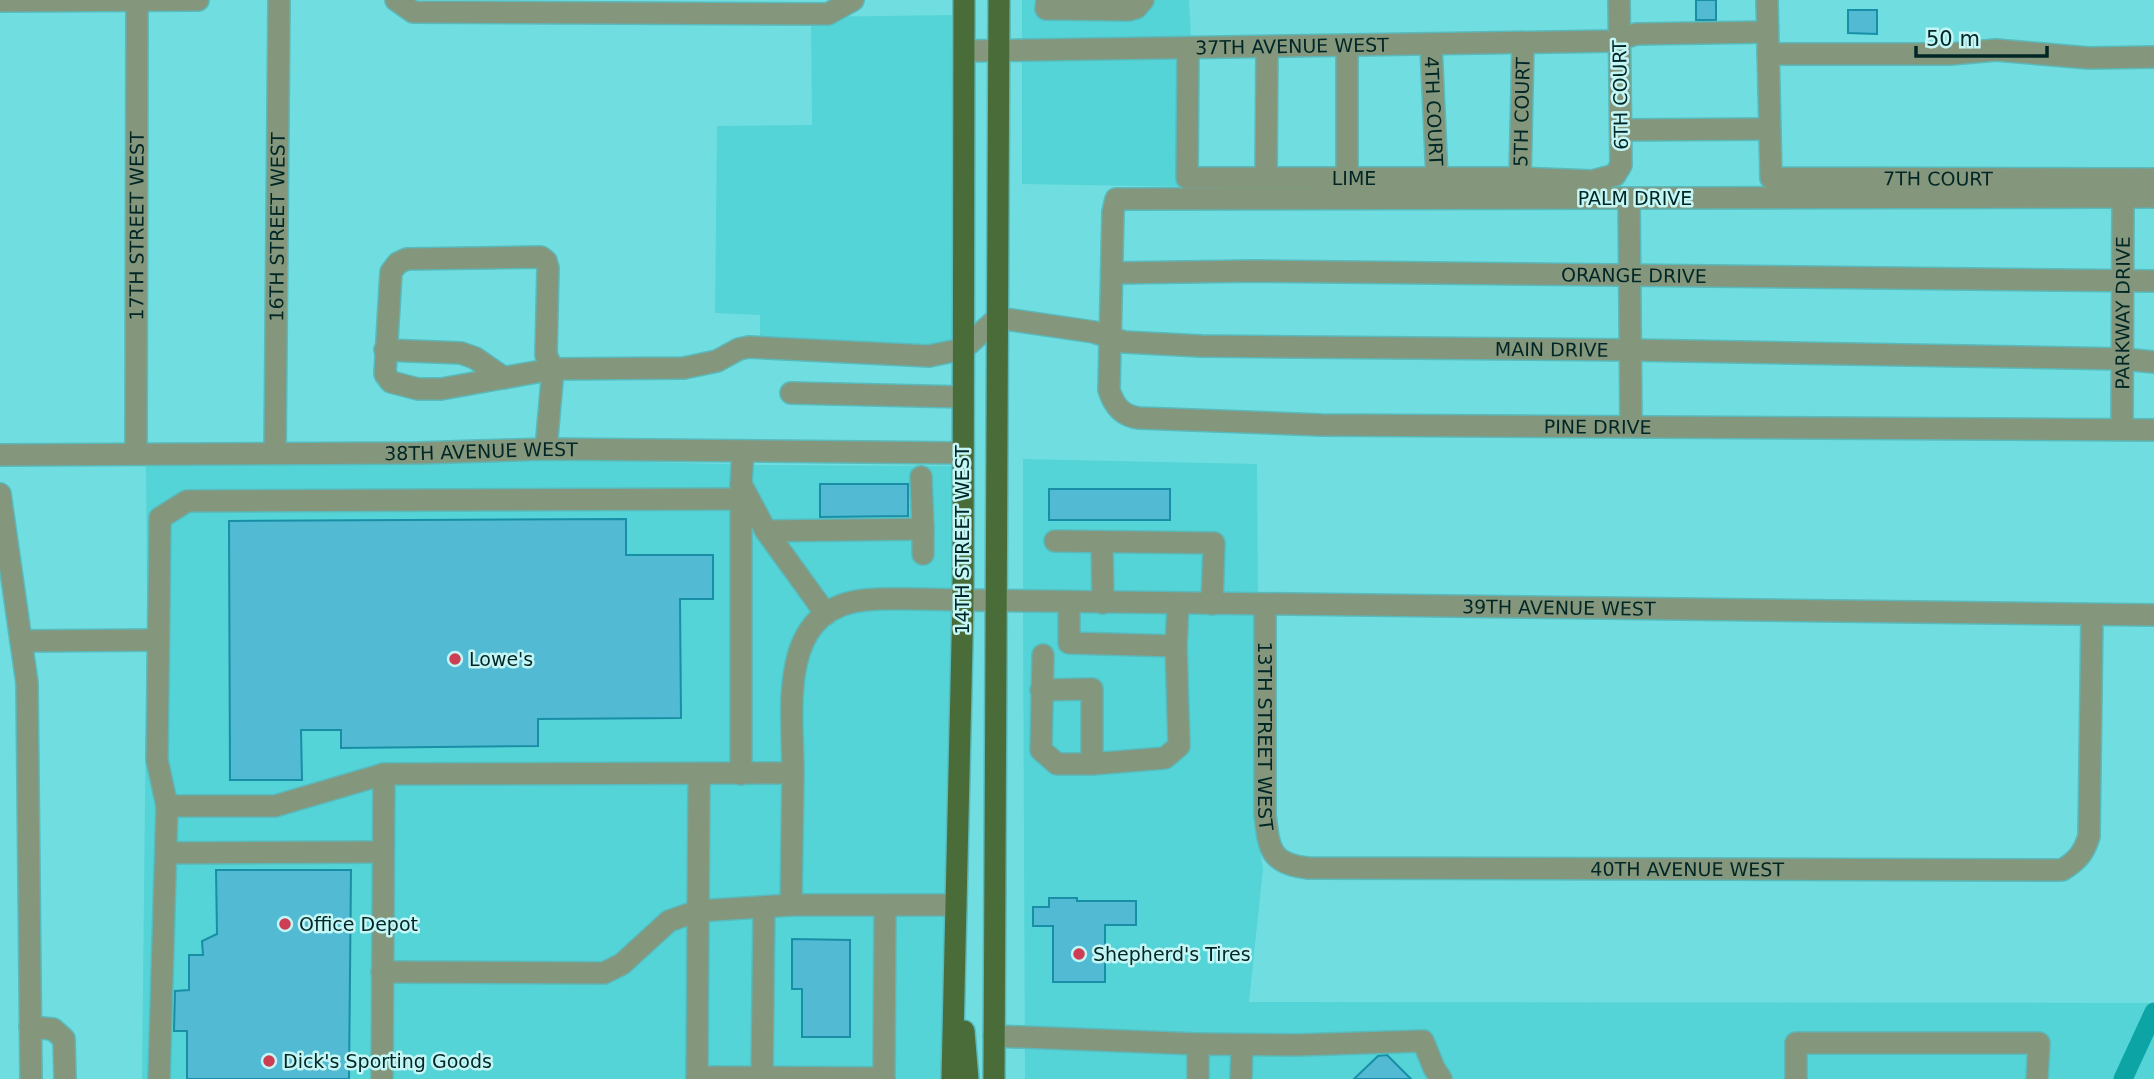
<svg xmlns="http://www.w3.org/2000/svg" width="2154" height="1079" viewBox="0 0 2154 1079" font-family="'DejaVu Sans',sans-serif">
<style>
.built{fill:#54d4d6}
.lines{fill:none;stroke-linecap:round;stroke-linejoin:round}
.canal{stroke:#0da4a6;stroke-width:19}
.building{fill:#52bad3;stroke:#188ea7;stroke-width:2}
.minor-casing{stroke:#5ab9bb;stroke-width:24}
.major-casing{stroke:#5ab9bb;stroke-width:24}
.minor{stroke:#84977c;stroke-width:21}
.major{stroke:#496c39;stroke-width:21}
.poi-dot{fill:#cd3d53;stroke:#c4f6f6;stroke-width:2.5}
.labels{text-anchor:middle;stroke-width:5;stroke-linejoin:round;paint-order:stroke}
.street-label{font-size:19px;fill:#012626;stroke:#c4f6f6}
.poi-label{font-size:19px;fill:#012626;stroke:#c4f6f6;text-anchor:start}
</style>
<rect width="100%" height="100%" fill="#70dee0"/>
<!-- built -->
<g class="built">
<polygon points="1022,0 1189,0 1199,187 1022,184"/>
<polygon points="955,15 954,344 760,348 760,315 715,313 717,126 812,125 811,17"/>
<polygon points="546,459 755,465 954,466 953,600 943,1079 142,1079 147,608 146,464 418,464"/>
<polygon points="1023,459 1257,464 1258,594 1023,592"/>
<polygon points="1023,612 1256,615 1258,838 1263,869 1249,1002 2154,1003 2154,1079 1025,1079"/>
</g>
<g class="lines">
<!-- canal -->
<polyline class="canal" points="2123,1079 2154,1012"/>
</g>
<!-- building -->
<g class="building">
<rect x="1696" y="0" width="20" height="20"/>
<polygon points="1848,10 1877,10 1877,34 1848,33"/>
<polygon points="820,484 908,484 908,516 820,517"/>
<rect x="1049" y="489" width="121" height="31"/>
<polygon points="626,519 626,555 713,555 713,599 680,599 681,718 538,719 538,746 341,748 341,730 301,730 302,780 230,780 229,521"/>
<polygon points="216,870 351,870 349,1079 187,1079 187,1031 174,1031 175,991 189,990 189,955 203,955 202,941 217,934"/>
<polygon points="1049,898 1077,898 1077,901 1136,901 1136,925 1105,925 1105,982 1053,982 1053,926 1033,926 1033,907 1049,907"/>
<polygon points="792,939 850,940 850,1037 802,1037 802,989 792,989"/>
<polygon points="1387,1055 1411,1079 1354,1079 1378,1056"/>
</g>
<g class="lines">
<defs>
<g id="minor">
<polyline points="396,0 413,12 828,14 853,0"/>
<polyline points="1047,0 1046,9 1129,10 1136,8 1143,0"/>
<path id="s1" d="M1767 0 1771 178 2154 179"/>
<polyline points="0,1 198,0"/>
<polyline points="1347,45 1347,179"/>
<path id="s2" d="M1431 45 1437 179"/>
<path id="s3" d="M1188 49 1187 178H1520L1592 181 1615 175 1621 165 1619 0"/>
<path id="s4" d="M965 51 1614 41 1636 34 1767 32"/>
<polyline points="1768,54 1951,54 1996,50 2089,58 2154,57"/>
<polyline points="1621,130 1769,129"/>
<polyline points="1266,178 1267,47"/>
<path id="s5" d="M1520 178 1523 43"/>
<path id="s6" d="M2154 197 1116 199 1113 212 1109 390C1114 406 1122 416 1139 418L1321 425 2154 430"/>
<polyline points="1629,198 1631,426"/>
<path id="s7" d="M1112 273 1256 271 2154 281"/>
<polyline points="385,350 461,353 475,358 504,378"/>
<polyline points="791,393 963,397"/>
<path id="s8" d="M2122 429 2123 196"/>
<path id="s9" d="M546 449 553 369 546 355 548 268 546 261 541 257 407 259 398 263 391 272 385 374 391 382 418 389H441L553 369 684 368 717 361 739 349 749 347 929 356 963 349 998 318 1094 332 1124 342 1201 346 1631 350 2123 359 2154 362"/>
<polyline points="743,451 741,484 766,531 826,614"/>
<path id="s10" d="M275 453 279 0"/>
<path id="s11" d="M136 454 137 0"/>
<path id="s12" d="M0 455 418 453 546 449 963 453"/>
<polyline points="741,484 741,774"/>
<polyline points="0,494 27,683 31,1079"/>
<polyline points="923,529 923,554"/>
<polyline points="766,531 923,529 921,477"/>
<polyline points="1055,541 1214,543 1212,604"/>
<polyline points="1102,543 1103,603"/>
<polyline points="1069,602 1069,643 1176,646 1178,604"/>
<path id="s13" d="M1265 605V815C1269 849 1270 864 1308 868L2062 870C2077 861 2084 853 2089 836L2092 615"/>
<polyline points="21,641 158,640"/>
<polyline points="1043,655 1041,750 1057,764 1092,764 1165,758 1179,746 1176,646"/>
<polyline points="1041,690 1092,689 1092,764"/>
<polyline points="384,774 275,806 167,806 157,760 160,518 187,501 741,499"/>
<polyline points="166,853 383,852"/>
<polyline points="791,905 793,773"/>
<polyline points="382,972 604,973 622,964 669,921 698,911 791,905 956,905"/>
<polyline points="30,1027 53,1029 64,1039 65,1079"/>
<polyline points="994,1036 1198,1044 1198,1079"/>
<polyline points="1198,1044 1297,1045 1423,1041 1434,1068 1441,1079"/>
<polyline points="697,1077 884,1078"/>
<polyline points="762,1077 764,907"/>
<polyline points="159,1079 167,806"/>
<path id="s14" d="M382 1079 384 774 793 773C793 710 776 609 865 600 897 597 931 600 963 600L2154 615"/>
<polyline points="697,1079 699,774"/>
<polyline points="884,1079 885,905"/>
<polyline points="1241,1079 1242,1045"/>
<polyline points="1796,1079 1796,1043 2039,1043 2037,1079"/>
</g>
<g id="major">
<polyline points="964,1031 968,1079"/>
<polyline points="952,1079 963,600 964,0"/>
<polyline points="994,1079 999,0"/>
</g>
</defs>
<!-- minor casing -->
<use href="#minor" class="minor-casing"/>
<!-- major casing -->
<use href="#major" class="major-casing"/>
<!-- minor -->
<use href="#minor" class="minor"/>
<!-- major -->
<use href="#major" class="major"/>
</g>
<!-- markers -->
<g class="poi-dot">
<circle cx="455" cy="659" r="7"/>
<circle cx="285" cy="924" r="7"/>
<circle cx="1079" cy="954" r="7"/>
<circle cx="269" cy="1061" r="7"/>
</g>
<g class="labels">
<!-- street labels -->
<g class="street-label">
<text dy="7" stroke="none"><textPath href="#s4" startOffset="327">37TH AVENUE WEST</textPath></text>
<text transform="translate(1620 95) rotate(-91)" y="7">6TH COURT</text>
<text dy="7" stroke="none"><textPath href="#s5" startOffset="66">5TH COURT</textPath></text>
<text dy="7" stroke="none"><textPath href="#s2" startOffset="66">4TH COURT</textPath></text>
<text dy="7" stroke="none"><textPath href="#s3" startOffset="296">LIME</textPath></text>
<text dy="7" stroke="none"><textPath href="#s1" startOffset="345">7TH COURT</textPath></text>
<text x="1635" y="205">PALM DRIVE</text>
<text dy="7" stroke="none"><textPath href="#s11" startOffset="228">17TH STREET WEST</textPath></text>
<text dy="7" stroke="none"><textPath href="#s10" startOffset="226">16TH STREET WEST</textPath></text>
<text dy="7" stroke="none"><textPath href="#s7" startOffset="522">ORANGE DRIVE</textPath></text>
<text dy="7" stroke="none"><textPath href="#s8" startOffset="116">PARKWAY DRIVE</textPath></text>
<text dy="7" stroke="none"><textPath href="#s9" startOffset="1647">MAIN DRIVE</textPath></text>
<text dy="7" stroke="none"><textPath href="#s6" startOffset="1732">PINE DRIVE</textPath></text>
<text dy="7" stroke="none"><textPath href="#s12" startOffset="481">38TH AVENUE WEST</textPath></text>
<text transform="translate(962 540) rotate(-90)" y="7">14TH STREET WEST</text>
<text dy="7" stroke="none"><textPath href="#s14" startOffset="1619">39TH AVENUE WEST</textPath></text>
<text dy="7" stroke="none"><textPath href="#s13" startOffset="131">13TH STREET WEST</textPath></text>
<text dy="7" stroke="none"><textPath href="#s13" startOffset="667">40TH AVENUE WEST</textPath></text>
</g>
<!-- poi labels -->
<g class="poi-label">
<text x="469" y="666">Lowe's</text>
<text x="299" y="931">Office Depot</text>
<text x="1093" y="961">Shepherd's Tires</text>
<text x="283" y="1068">Dick's Sporting Goods</text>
</g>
</g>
<!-- scale -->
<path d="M1916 46v10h131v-10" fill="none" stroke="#012626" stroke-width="3.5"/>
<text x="1926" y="46" font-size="21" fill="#012626" stroke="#c4f6f6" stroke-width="5" paint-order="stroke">50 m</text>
</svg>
